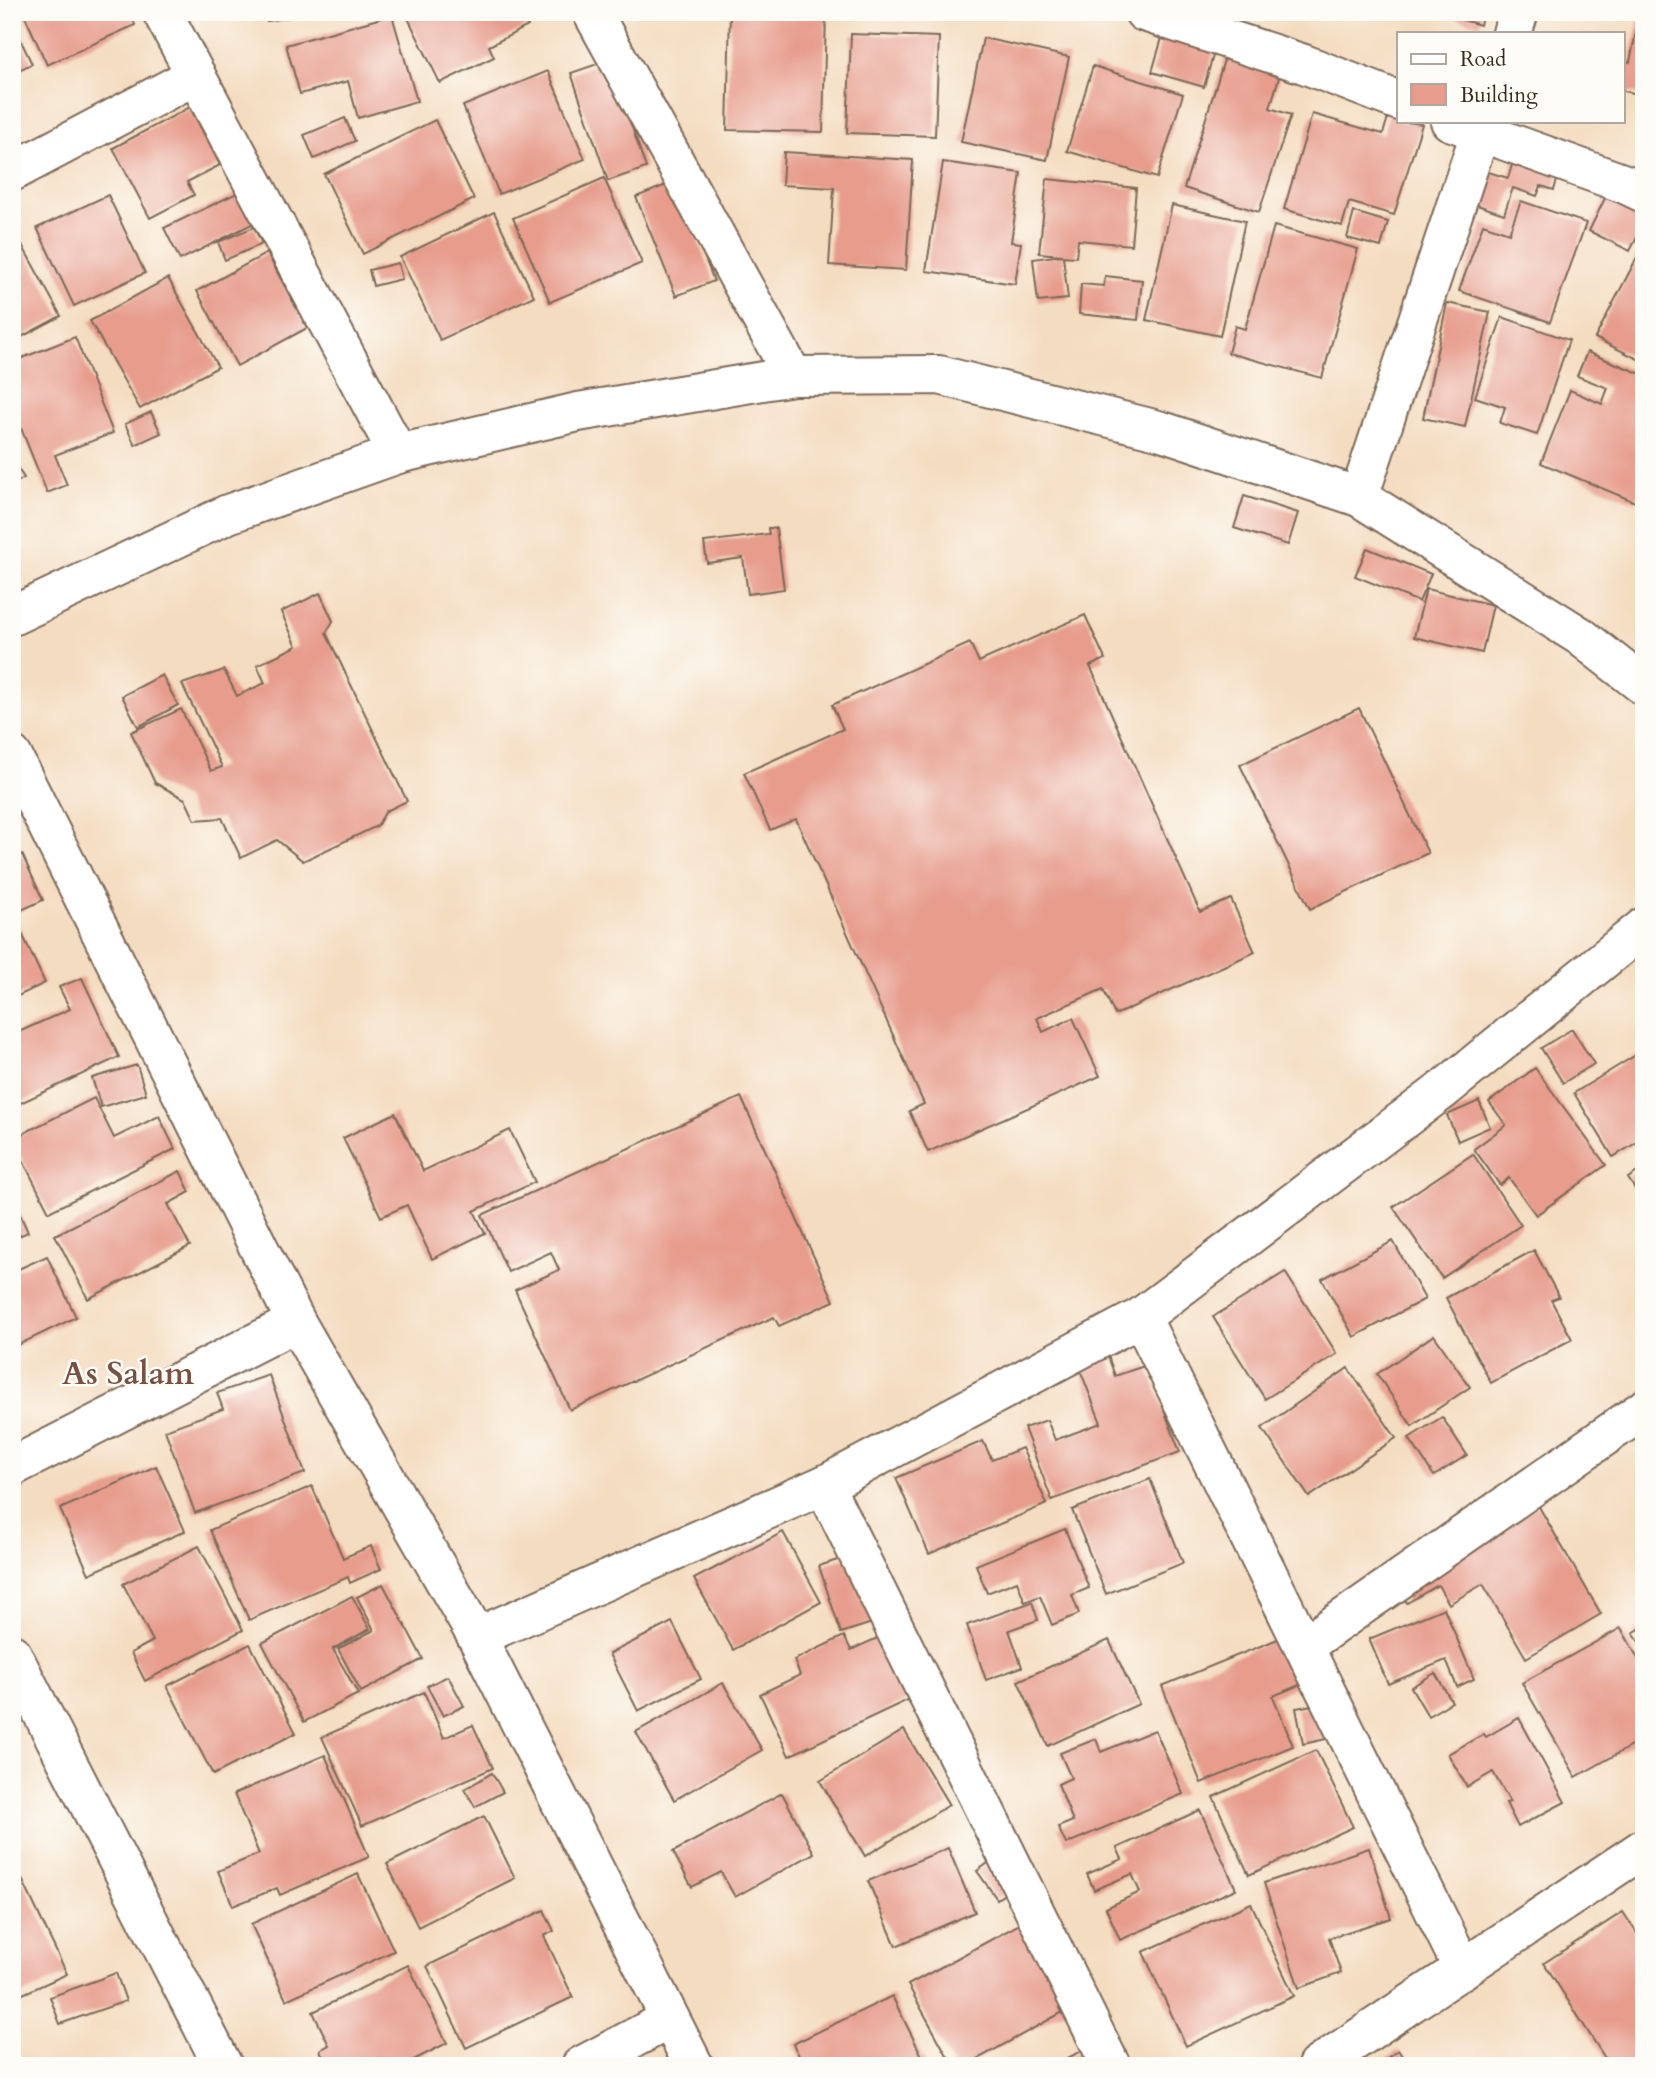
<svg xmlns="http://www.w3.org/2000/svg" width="1656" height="2078" viewBox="0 0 1656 2078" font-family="Cardo,serif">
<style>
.building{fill:#e79c8c}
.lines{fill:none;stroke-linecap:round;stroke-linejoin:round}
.minor-casing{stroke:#7c6857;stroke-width:42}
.minor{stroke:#fff;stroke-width:38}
.labels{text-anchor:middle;stroke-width:5;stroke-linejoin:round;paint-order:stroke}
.neighbourhood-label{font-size:32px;font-weight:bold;fill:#775244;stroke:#fdfcf7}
</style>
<rect width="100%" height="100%" fill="#fdfcf7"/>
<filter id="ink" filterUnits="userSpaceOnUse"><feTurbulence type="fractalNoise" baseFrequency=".0143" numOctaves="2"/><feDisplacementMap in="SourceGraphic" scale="14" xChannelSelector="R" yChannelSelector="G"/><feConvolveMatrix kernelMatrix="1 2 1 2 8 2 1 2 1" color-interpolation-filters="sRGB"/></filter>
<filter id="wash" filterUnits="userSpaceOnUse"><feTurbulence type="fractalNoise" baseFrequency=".00686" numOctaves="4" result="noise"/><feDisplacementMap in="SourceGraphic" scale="28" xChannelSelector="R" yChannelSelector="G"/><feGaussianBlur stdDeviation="1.57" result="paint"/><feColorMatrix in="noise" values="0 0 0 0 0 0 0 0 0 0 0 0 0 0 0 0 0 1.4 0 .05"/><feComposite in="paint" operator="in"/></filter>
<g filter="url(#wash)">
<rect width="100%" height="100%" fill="#f4dcc0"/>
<g id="blocks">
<!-- building -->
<g class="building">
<polygon points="23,12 130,12 135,25 47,65"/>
<polygon points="265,12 306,12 307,14 267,21"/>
<polygon points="405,12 521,12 528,26 489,46 494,57 440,83"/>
<polygon points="730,12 826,12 823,132 727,130"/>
<polygon points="1318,12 1338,12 1335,19"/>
<polygon points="1435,12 1483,12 1480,25"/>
<polygon points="1640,12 1644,12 1643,95 1623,91 1623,61 1630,62"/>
<polygon points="392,15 417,101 358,118 348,81 300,94 286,45"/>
<polygon points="12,22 32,64 12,73"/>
<polygon points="851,34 939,37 935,136 847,133"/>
<polygon points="983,38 1069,57 1047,160 961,142"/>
<polygon points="1162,38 1214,52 1204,87 1152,72"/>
<polygon points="1225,57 1280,74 1270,108 1291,115 1259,212 1184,188"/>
<polygon points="609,60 646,168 608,181 571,73"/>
<polygon points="1093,66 1183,94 1157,178 1067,151"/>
<polygon points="548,71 585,159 499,194 463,106"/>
<polygon points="190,107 220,165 187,182 194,195 150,218 113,148"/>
<polygon points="1312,114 1383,134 1389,114 1399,117 1399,121 1422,124 1394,215 1349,202 1342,226 1284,209"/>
<polygon points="345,118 355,141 314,159 304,135"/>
<polygon points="435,120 474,199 363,254 324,174"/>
<polygon points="784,152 913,160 906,270 829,265 834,188 782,185"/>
<polygon points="1516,152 1561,167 1554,190 1541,186 1537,196 1513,188 1504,214 1474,204 1485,171 1508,178"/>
<polygon points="943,162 1021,173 1011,242 1021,243 1015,284 926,271"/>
<polygon points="604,178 642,263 550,302 513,218"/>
<polygon points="1047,179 1136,188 1131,245 1078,240 1076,257 1063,256 1068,299 1038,302 1033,259 1062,255 1039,253"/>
<polygon points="674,182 714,281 676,296 636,197"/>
<polygon points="241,191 256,222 180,260 164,228"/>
<polygon points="1608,192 1644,210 1644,223 1630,251 1589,231"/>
<polygon points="108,195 145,273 74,306 37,228"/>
<polygon points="1521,201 1586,223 1550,322 1459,291 1483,224 1509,233"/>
<polygon points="1172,205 1245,221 1220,336 1146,320"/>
<polygon points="494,212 534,296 440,340 400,257"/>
<polygon points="1354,212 1388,222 1381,247 1347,238"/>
<polygon points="1274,226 1358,249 1322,378 1228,353 1235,326 1245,329"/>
<polygon points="254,227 262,244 225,260 218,242"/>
<polygon points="16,234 61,316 12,342 12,236"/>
<polygon points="1644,244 1644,362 1595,338"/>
<polygon points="267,253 307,328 237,366 197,291"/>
<polygon points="398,263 402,279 373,286 369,270"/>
<polygon points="1105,276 1142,280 1138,320 1079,314 1081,284 1104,286"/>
<polygon points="168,278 218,367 140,409 90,321"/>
<polygon points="1447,303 1490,312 1465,427 1423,418"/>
<polygon points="1502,317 1569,340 1537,435 1500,423 1505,407 1475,397"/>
<polygon points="75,337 113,433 55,455 67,485 47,493 21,428 17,430 12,418 12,362"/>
<polygon points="1587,352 1644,375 1644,480 1635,502 1541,463 1570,390 1602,404 1608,388 1577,376"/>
<polygon points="151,412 161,433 135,445 125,424"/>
<polygon points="12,460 24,478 12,485"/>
<polygon points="1244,496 1298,513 1288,545 1234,528"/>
<polygon points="768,528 776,528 784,589 748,594 743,558 707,563 704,542 769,534"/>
<polygon points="1367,548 1431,574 1419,602 1355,576"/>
<polygon points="1426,589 1493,605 1482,653 1414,637"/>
<polygon points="320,593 333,621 326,633 407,801 386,811 377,826 303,861 277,840 241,858 222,818 195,820 185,799 155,783 131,732 181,709 211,771 222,767 182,684 224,670 237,696 265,683 257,665 297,646 281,612"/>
<polygon points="1085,615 1105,659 1090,666 1200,912 1231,899 1255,952 1115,1015 1103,989 1037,1018 1043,1032 1073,1018 1100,1076 928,1152 909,1111 924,1104 796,819 770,830 744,773 843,729 832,705 970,643 979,662"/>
<polygon points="162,675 178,705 138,727 122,696"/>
<polygon points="1359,708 1428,853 1310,909 1240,765"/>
<polygon points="22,854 43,900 13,914 45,983 12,999 12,859"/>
<polygon points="82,978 119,1057 12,1107 12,1035 70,1009 59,987"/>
<polygon points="1572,1029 1594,1064 1563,1083 1541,1048"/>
<polygon points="1644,1050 1644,1138 1613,1157 1574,1093"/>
<polygon points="137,1065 146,1094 101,1107 92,1078"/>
<polygon points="1535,1068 1606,1165 1536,1215 1509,1178 1500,1185 1474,1149 1506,1125 1489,1102"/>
<polygon points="741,1097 834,1301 779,1326 774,1317 570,1410 515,1290 559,1270 551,1252 508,1272 482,1215"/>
<polygon points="94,1098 114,1138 159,1116 175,1149 49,1212 12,1139"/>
<polygon points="1479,1101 1490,1127 1458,1141 1447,1115"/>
<polygon points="395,1113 423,1171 510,1130 535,1182 474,1211 485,1233 432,1259 407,1205 381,1217 343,1138"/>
<polygon points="1473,1154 1521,1225 1442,1278 1393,1207"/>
<polygon points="1644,1168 1644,1203 1628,1178"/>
<polygon points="180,1171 190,1192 168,1204 190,1246 88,1299 55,1235"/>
<polygon points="12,1197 28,1232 12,1239"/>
<polygon points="1393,1241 1425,1299 1354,1337 1322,1279"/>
<polygon points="1534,1250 1559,1297 1551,1300 1572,1339 1491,1383 1446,1298"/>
<polygon points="47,1256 76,1317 12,1348 12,1272"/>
<polygon points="1285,1272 1337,1354 1265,1399 1213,1317"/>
<polygon points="1434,1335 1470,1387 1412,1426 1377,1374"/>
<polygon points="1108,1356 1115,1376 1147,1365 1180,1452 1052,1500 1024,1428 1047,1420 1055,1440 1101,1423 1079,1367"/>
<polygon points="1348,1368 1396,1438 1309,1497 1262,1428"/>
<polygon points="269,1375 305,1473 195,1513 165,1430 223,1409 217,1393"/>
<polygon points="1442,1417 1467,1455 1434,1476 1409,1438"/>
<polygon points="983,1441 992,1460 1022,1448 1047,1504 929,1554 896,1478"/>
<polygon points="156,1466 185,1531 89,1574 60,1509"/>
<polygon points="1150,1479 1183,1563 1106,1594 1072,1510"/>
<polygon points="312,1486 343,1558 371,1546 381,1569 350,1583 348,1577 249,1620 210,1530"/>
<polygon points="1538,1505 1601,1614 1526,1658 1483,1584 1449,1604 1438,1585 1407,1603 1397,1587"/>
<polygon points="1065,1529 1089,1588 1072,1595 1079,1614 1052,1625 1040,1596 1025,1602 1017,1581 987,1593 976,1565"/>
<polygon points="783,1532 821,1602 733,1650 694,1579"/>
<polygon points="199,1546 243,1630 145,1681 131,1653 153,1641 123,1584"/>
<polygon points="853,1555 875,1622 841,1633 819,1566"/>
<polygon points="383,1584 423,1659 361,1692 338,1649 374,1630 357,1597"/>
<polygon points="352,1596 370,1629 333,1649 358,1694 304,1722 262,1643"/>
<polygon points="1032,1602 1038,1620 1009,1630 1022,1667 986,1680 967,1625"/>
<polygon points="1444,1608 1474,1679 1457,1687 1446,1660 1388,1684 1369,1639"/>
<polygon points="672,1622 701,1679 638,1711 609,1654"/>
<polygon points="1644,1626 1644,1649 1633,1633"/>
<polygon points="1621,1628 1644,1669 1644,1744 1642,1740 1576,1777 1522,1683"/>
<polygon points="1290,1634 1309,1681 1273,1696 1293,1746 1201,1783 1162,1686"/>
<polygon points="884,1635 914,1697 789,1756 760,1694 800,1675 794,1660 844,1636 851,1650"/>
<polygon points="1109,1640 1139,1704 1048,1746 1018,1681"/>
<polygon points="250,1644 296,1733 213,1775 167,1686"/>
<polygon points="1435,1673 1452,1702 1428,1716 1411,1687"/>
<polygon points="448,1676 464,1706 443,1716 427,1686"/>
<polygon points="723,1683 762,1750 674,1800 636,1732"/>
<polygon points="424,1692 444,1738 473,1725 493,1768 362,1826 322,1737"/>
<polygon points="1324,1703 1331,1738 1303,1744 1296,1708"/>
<polygon points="1519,1718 1565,1802 1518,1827 1506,1803 1510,1802 1493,1772 1467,1787 1448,1754 1484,1734 1486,1737"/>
<polygon points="904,1730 949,1805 865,1856 820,1781"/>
<polygon points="1155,1730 1183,1794 1066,1844 1058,1827 1073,1821 1058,1784 1071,1778 1060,1753 1096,1739 1101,1752"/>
<polygon points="1316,1750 1353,1827 1249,1875 1213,1797"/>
<polygon points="325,1755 369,1857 280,1895 277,1888 233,1906 218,1871 259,1854 234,1794"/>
<polygon points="492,1773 503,1792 475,1807 465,1789"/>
<polygon points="782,1793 814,1853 735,1897 721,1872 692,1887 673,1852"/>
<polygon points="1200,1810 1236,1889 1120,1940 1106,1908 1140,1892 1132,1874 1094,1890 1087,1874 1122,1859 1117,1848"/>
<polygon points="484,1816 515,1878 418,1927 387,1864"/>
<polygon points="948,1848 975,1912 896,1946 868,1881"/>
<polygon points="1369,1848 1391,1918 1329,1938 1341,1973 1299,1988 1264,1883"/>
<polygon points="998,1856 1019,1884 997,1899 977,1871"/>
<polygon points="12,1858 67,1974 12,1999"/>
<polygon points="358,1874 394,1951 286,2000 251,1924"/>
<polygon points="1251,1903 1294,1996 1186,2046 1143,1952"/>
<polygon points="544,1910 554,1931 544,1936 573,1997 466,2048 427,1966"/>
<polygon points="1623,1912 1644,1944 1644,2066 1610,2066 1544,1963"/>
<polygon points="1025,1921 1072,2007 965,2066 953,2066 908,1985"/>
<polygon points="408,1965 447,2043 402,2066 327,2066 320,2050 329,2045 313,2012"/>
<polygon points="116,1973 126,2001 60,2024 50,1997"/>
<polygon points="892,1996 927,2066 804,2066 793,2044"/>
<polygon points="1092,2046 1101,2066 1051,2066"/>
<polygon points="1398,2050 1409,2066 1377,2066"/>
</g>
</g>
</g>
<g filter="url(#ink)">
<use href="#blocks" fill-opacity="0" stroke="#7c6857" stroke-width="2"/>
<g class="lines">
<defs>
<g id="minor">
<polyline points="162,12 398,454"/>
<polyline points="592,12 793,376"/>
<polyline points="1144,12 1304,64 1399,101"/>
<polyline points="1512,33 1519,12"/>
<polyline points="1450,121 1625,184 1644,193"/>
<polyline points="12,172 196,75"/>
<polyline points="1359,497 1484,121"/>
<polyline points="12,616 228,514 398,454 578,412 793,376 939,375 1162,431 1359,497 1580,636 1644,686"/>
<polyline points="12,755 296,1322 477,1637 694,2066"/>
<polyline points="1141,1317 1463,1969"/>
<polyline points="12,1467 296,1322"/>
<polyline points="824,1485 1111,2066"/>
<polyline points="477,1637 824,1485 1141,1317 1444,1089 1644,927"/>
<polyline points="1304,1646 1644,1409"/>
<polyline points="12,1654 223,2066"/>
<polyline points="581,2066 670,2019"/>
<polyline points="1317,2066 1644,1848"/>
</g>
</defs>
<!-- minor casing -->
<use href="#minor" class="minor-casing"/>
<!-- minor -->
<use href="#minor" class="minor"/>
</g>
</g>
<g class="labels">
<!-- neighbourhood labels -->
<g class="neighbourhood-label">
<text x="128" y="1384">As Salam</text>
</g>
</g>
<!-- margin -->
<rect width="1656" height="2078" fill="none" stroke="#fdfcf7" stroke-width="42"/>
<!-- legend -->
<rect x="1397" y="32" width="228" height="91" fill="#fdfcf7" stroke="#afa8a0" stroke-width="2"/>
<rect x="1411" y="54" width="35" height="10" fill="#ffffff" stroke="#afa8a0" stroke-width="2"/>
<text x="1460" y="66" font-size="21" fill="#3b2a1e">Road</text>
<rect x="1411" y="84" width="35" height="21" fill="#e79c8c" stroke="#afa8a0" stroke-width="2"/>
<text x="1460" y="102" font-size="21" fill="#3b2a1e">Building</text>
</svg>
